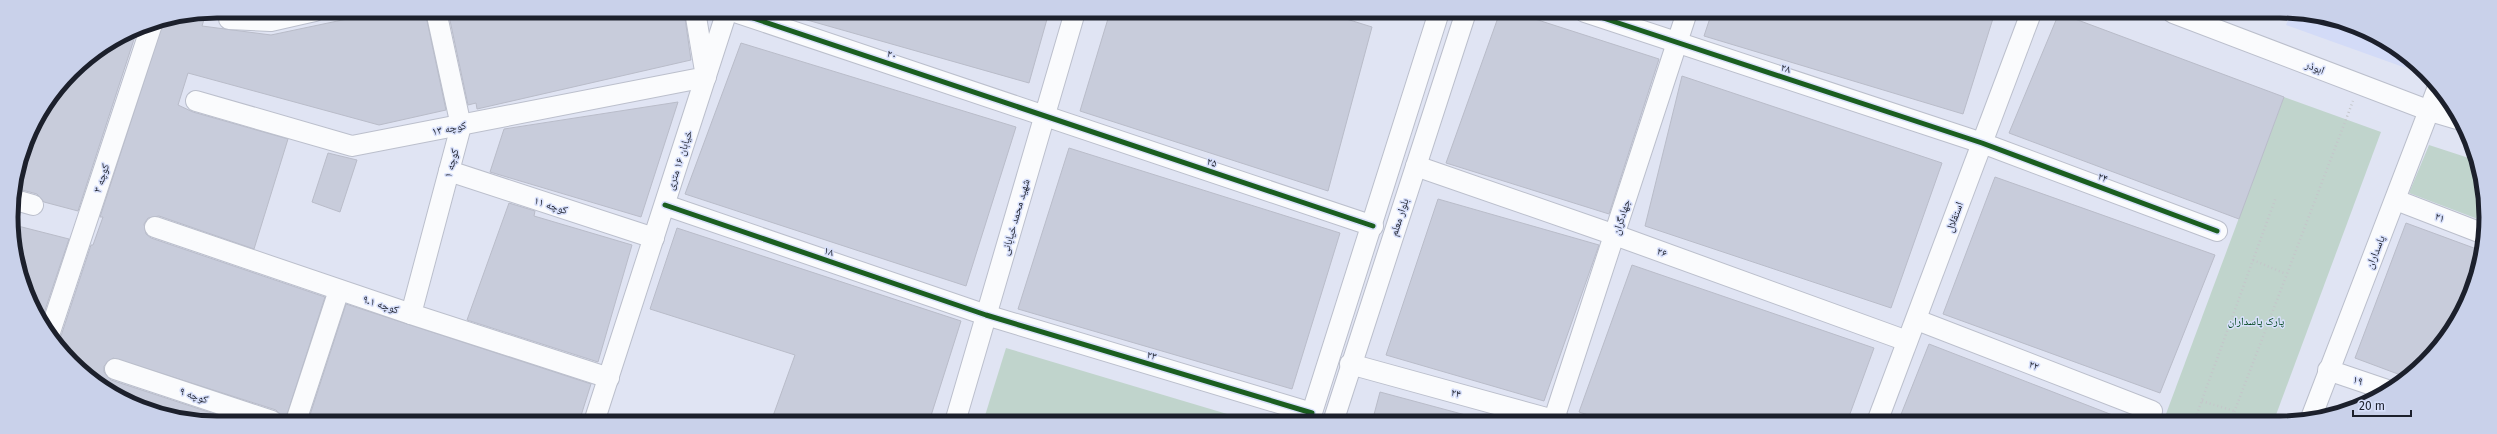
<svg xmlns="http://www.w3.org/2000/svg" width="2497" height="434" viewBox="0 0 2497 434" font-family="'Fira Sans','Noto Naskh Arabic',sans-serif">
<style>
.built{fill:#d3dbf7}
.green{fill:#c0d4cc}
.building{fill:#c8ccdb;stroke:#b9bcc9}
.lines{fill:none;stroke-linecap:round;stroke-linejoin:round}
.minor-casing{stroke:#bbbfcc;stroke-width:22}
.path{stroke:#c4c6ca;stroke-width:2.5;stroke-dasharray:1 3;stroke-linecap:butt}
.minor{stroke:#fafbfd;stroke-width:20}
.cycleway-casing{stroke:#d8e0fb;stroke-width:8}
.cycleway{stroke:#1b5e20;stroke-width:5}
.labels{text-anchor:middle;stroke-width:3;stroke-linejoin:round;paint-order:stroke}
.street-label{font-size:11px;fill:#1c202c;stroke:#d8e0fb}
.park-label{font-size:11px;fill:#00471e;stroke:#d8e0fb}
.rim{fill:none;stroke:#1c202c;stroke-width:5}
</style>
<rect width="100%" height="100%" fill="#e0e4f3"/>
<!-- built -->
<polygon class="built" points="2291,13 2307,13 2383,38 2409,61 2406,68 2286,25"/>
<!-- green -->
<g class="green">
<polygon points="2284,97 2381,132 2273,423 2163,422"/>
<polygon points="2429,145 2478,161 2483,221 2409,193"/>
<polygon points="1006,348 1254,422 983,422"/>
</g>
<!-- building -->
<g class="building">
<polygon points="385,11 425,11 446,110 379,125 188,73 178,105 193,112 288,139 254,249 159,216 148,218 144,224 146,234 151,238 325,297 285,421 276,410 113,358 104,366 104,372 111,380 236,421 190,421 114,396 62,353 56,342 61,336 91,245 93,245 103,217 100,217 163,22 206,13 202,26 271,35"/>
<polygon points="448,11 684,11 691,60 477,109 476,103 468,105"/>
<polygon points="793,11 912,12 1049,12 1029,83 793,16"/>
<polygon points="1110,12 1324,12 1372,27 1328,191 1080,111"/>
<polygon points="1500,12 1513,12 1659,59 1609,214 1446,163"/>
<polygon points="1712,12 1995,12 1963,114 1704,36"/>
<polygon points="2059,13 2284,97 2239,219 2009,133"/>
<polygon points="138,27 78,211 44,202 37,194 15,188 27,138 72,71"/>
<polygon points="741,43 1016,127 966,286 685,194"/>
<polygon points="1682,76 1942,163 1891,308 1645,226"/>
<polygon points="678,102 641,217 490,172 504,129"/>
<polygon points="1069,148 1340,233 1292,389 1018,309"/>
<polygon points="328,153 357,160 340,212 312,202"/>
<polygon points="1995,177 2215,255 2160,393 1943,314"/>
<polygon points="1438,199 1599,245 1544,401 1386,355"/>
<polygon points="509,203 535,211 534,216 632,245 598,362 467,320"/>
<polygon points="2406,223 2482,251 2465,308 2426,363 2406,377 2355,358"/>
<polygon points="14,225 69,239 42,319 22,283"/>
<polygon points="677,228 961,321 929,422 789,422 773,416 795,355 650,309"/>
<polygon points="1632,265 1874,348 1847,422 1610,422 1579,412"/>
<polygon points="346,304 591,384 579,422 308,421"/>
<polygon points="1929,344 2128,421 2128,422 1898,422"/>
<polygon points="1380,392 1473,417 1472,422 1372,422"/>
</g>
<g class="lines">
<defs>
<g id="minor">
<polyline points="732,11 1373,226"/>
<polyline points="1585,12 1982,143 2217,231"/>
<polyline points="2173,13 2430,111 2457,119"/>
<polyline points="229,19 271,21 315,11"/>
<polyline points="196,101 352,146 706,77 695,11"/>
<polyline points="1416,166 1615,235 1907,341"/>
<polyline points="449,171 654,238"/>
<polyline points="12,199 33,205"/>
<polyline points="2396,200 2484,234"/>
<polyline points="665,205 986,315 1312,413"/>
<polyline points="155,227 411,314 609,378"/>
<polyline points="411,314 461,126 436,11"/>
<polyline points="1917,320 2152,411"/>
<polyline points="50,332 152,24"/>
<polyline points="1350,364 1561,422"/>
<polyline points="115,369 272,421"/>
<polyline points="2328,370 2387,390"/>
<polyline points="2311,418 2438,87"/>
<polyline points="296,421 339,290"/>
<polyline points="594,422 727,11"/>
<polyline points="955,422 1075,12"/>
<polyline points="1309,422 1439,12"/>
<polyline points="1333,422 1466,12"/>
<polyline points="1553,422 1687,12"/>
<polyline points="1877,422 2031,13"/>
</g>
</defs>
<!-- minor casing -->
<use href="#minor" class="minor-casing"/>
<!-- path -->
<g class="path">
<polyline points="2253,260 2286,274"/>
<polyline points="2202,401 2234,411"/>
<polyline points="2194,422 2276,197"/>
<polyline points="2230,423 2353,101"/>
</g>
<!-- minor -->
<use href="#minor" class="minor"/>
<defs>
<g id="cycleway">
<polyline points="732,11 1373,226"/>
<polyline points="1585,12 1982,143 2217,231"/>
<polyline points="665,205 986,315 1312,413"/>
</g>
</defs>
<!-- cycleway casing -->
<use href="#cycleway" class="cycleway-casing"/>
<!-- cycleway -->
<use href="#cycleway" class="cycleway"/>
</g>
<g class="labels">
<!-- street labels -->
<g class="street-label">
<text transform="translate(892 54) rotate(19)" y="4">۲۰</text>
<text transform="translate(2315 67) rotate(21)" y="4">ابوذر</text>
<text transform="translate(1786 68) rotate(18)" y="4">۲۸</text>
<text transform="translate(449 128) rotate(-11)" y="4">کوچه ۱۳</text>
<text transform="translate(679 160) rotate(-72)" y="4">خیابان ۱۶ متری</text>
<text transform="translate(1212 162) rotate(18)" y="4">۲۵</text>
<text transform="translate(451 163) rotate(-75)" y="4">کوچه ۱</text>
<text transform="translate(2103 177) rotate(21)" y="4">۲۴</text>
<text transform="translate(101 178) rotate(-72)" y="4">کوچه ۳</text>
<text transform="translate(551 205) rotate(18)" y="4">کوچه ۱۱</text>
<text transform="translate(1015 217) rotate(-74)" y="4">شهید محمد خیابانی</text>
<text transform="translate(1399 217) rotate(-72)" y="4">بلوار معلم</text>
<text transform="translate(1621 217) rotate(-72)" y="4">جهادگران</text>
<text transform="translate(1954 217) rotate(-70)" y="4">استقلال</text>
<text transform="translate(2440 217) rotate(21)" y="4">۲۱</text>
<text transform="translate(829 251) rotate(19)" y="4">۱۸</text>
<text transform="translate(1662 252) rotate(20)" y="4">۲۶</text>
<text transform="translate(2375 252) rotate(-68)" y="4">پاسداران</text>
<text transform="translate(381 304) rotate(18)" y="4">کوچه ۹.۱</text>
<text transform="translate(1152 355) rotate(17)" y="4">۲۳</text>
<text transform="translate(2034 365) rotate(21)" y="4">۲۲</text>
<text transform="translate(2358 380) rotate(19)" y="4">۱۹</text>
<text transform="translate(1456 393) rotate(15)" y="4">۲۴</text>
<text transform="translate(194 395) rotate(19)" y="4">کوچه ۹</text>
</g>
<!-- park labels -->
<g class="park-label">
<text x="2256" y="325">پارک پاسداران</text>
</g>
</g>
<!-- crop -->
<path d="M0 0H2497V434H0ZM217 18H2280A199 199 0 0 1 2479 217V217A199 199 0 0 1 2280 416H217A199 199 0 0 1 18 217V217A199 199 0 0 1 217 18Z" fill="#c9d1ea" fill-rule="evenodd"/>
<path class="rim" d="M217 18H2280A199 199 0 0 1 2479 217V217A199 199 0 0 1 2280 416H217A199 199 0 0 1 18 217V217A199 199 0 0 1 217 18Z"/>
<!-- scale -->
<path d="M2353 410v6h58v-6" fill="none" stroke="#1c202c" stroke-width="2"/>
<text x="2359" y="410" font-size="12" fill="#1c202c" stroke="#d8e0fb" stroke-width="3" paint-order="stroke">20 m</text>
</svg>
